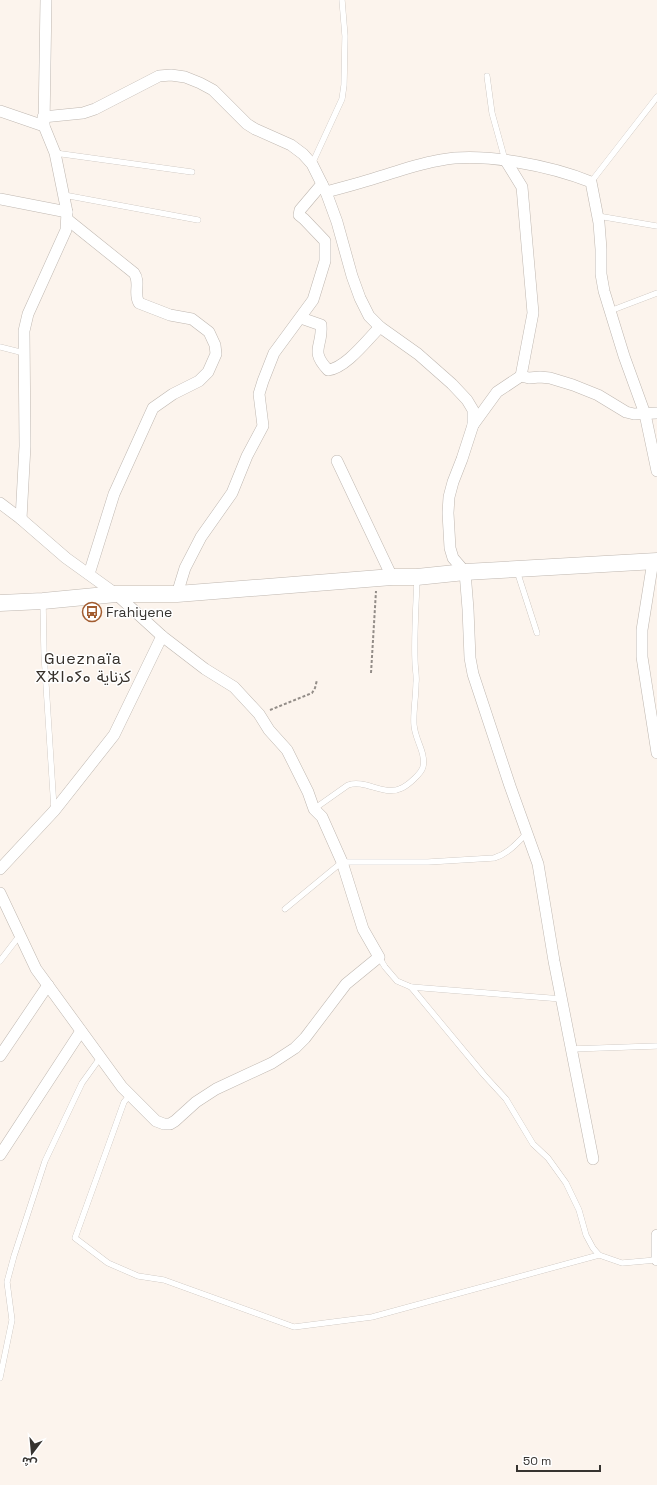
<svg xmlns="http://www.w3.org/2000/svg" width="657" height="1485" viewBox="0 0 657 1485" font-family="'Space Grotesk','Noto Sans Arabic','Noto Sans Tifinagh',sans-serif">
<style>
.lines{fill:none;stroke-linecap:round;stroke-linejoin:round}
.lane-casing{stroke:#bfb7b0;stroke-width:6}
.street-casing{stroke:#bfb7b0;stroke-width:12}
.secondary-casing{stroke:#bfb7b0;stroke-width:17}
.path{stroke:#938d88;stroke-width:2;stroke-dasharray:3 2;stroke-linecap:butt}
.lane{stroke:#fff;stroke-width:5.5}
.street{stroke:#fff;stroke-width:11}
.secondary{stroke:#fff;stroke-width:16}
.labels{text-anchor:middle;stroke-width:3;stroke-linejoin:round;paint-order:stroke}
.poi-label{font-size:14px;fill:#363330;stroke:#fff;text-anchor:start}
.quarter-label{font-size:16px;letter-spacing:1px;fill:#36302a;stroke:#fff}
</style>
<rect width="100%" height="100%" fill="#fcf4ed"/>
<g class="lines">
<defs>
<g id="lane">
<polyline points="487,76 492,113 505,160"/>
<polyline points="55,153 192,172"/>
<polyline points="312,164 342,99 344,85 345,36 342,0"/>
<polyline points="591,182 657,97"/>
<polyline points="64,195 198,220"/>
<polyline points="598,216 657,226"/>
<polyline points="610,311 657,293"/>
<polyline points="0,347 24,353"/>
<polyline points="517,571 537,633"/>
<polyline points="43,602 44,653 54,809"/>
<path d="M314 809 348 785C366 779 384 797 402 788 408 785 421 774 423 767 426 752 415 740 414 725 413 711 416 697 416 683 417 676 415 669 415 661 414 634 416 606 417 579"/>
<path d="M285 909 342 862H428L494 858C508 854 517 843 527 833"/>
<polyline points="379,957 385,967 397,981 411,987 484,1075 506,1099 533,1144 548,1158 566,1183 579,1210 586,1235 593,1248 599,1255 622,1263 656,1260"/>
<polyline points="0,961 20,935"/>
<polyline points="411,987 562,999"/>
<polyline points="571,1049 657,1046"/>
<polyline points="130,1095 124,1102 75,1238 108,1263 138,1276 164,1280 294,1327 372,1317 599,1255"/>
<polyline points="0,1378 12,1320 7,1282 14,1256 45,1161 82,1083 100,1058"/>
</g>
<g id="street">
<polyline points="0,111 44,126"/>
<polyline points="43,117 83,113 95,109 159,76 171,75 185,77 200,83 213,90 247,124 255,129 291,145 303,154 312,164 326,192 337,222 352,276 360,298 369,316 380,327 418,354 452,384 467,400 473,410 473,425 462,459 453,482 449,497 448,513 450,548 453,558 465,572 468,609 470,658 473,674 510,786 538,864 554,961 593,1159"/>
<path d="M326 192C345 187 364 182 382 176 402 170 421 163 441 160 484 152 551 166 591 182L599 223 601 249V274L604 291 624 356 645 414 657 471"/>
<polyline points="0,199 67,212"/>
<path d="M68 220 134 273C141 283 133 293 139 303L170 315 192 319 209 332 215 345 216 354 208 372 199 381 173 394 153 408 114 494 89 574"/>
<path d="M301 318 321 325C323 347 309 350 328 370 346 368 367 340 380 327"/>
<polyline points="521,376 529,378 540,377 550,378 573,385 598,395 626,412 634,414 657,413"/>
<polyline points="473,425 497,392 521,376 533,313 522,187 506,161"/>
<polyline points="337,461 392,577"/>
<polyline points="0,503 21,519 66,558 116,594 162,636 205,669 234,687 259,714 269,730 287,750 308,792 314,809 322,817 342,862 363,929 379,957 346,984 305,1038 295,1048 272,1063 216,1089 196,1102 175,1121 170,1124 164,1124 156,1121 122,1087 36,969 0,893"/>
<polyline points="21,519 25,446 24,331 28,314 66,230 67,212 55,153 44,126 46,0"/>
<polyline points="653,561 642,630 642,657 657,753"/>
<polyline points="177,594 185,568 201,537 232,493 247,456 263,426 259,394 263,381 274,353 313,300 325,261 325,241 304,219 299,215 300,210 322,184"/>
<polyline points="0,869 54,811 114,735 162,636"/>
<polyline points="0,1056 48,985"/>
<polyline points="0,1155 81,1031"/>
<polyline points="657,1235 657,1260"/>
</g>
<polyline id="secondary" points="0,603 43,601 116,594 177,594 392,577 417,577 465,572 657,561"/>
</defs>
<!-- lane casing -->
<use href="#lane" class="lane-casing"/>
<!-- street casing -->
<use href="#street" class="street-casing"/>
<!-- secondary casing -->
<use href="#secondary" class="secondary-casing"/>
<!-- path -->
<g class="path">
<polyline points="371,673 376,591"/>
<polyline points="270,710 312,693 315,688 317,680"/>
</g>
<!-- lane -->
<use href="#lane" class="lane"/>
<!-- street -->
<use href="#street" class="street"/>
<!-- secondary -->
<use href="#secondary" class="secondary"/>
</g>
<!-- icons -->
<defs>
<symbol id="bus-ring" viewBox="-11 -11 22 22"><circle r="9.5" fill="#fff" stroke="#a25c30" stroke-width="1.5"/><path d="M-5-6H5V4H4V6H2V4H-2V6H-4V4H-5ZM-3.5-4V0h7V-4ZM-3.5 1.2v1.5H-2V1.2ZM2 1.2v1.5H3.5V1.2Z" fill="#a25c30"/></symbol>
</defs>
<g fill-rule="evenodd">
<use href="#bus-ring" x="81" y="601" width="22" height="22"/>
</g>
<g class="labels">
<!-- poi labels -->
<g class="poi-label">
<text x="106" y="617">Frahiyene</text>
</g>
<!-- quarter labels -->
<g class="quarter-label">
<text x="83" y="664">Gueznaïa<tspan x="83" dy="18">ⴳⵣⵏⴰⵢⴰ كزناية</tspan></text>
</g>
</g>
<!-- north arrow -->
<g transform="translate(32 1453) rotate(196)" stroke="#ffffff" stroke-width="3" paint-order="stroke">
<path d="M0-3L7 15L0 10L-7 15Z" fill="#363330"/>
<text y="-6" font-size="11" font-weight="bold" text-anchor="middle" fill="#363330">ش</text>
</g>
<!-- scale -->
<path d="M517 1465v6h83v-6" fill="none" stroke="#363330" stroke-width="2"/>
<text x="523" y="1465" font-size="12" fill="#363330" stroke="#ffffff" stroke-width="3" paint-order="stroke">50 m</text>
</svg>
